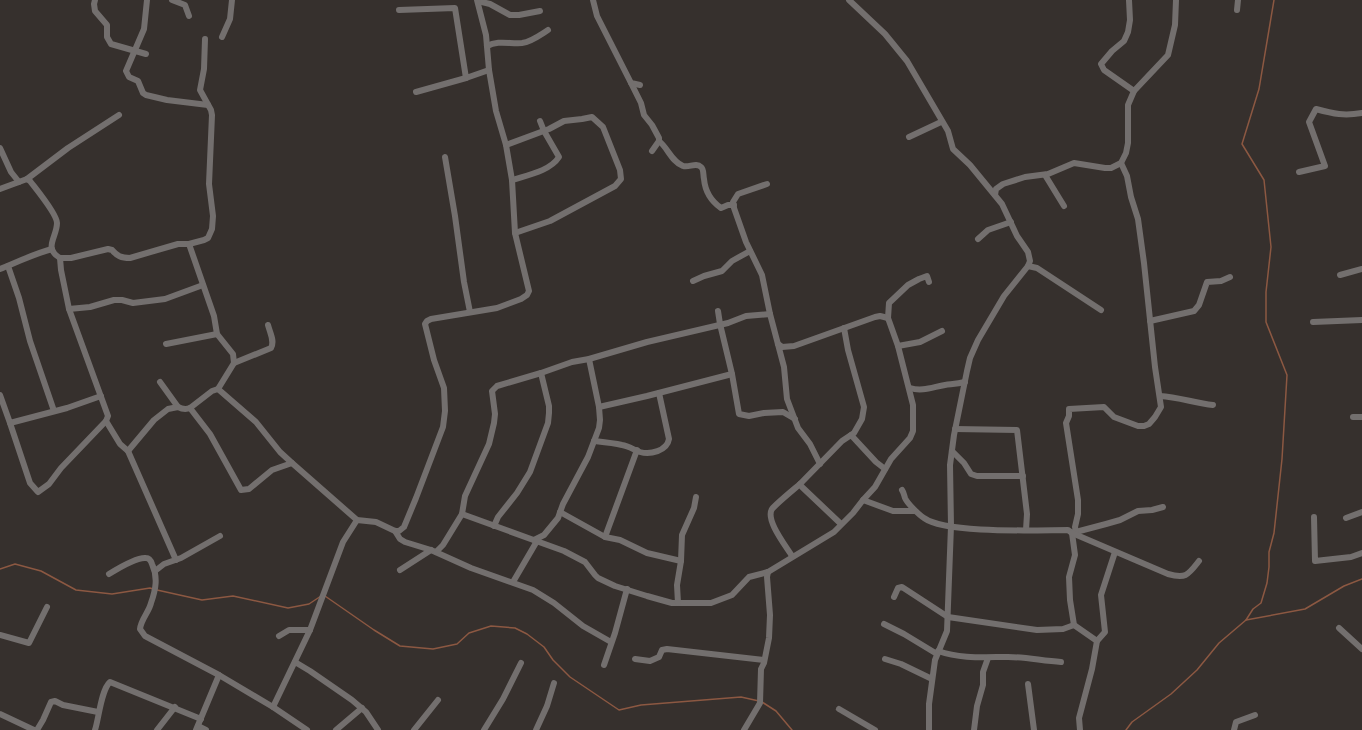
<svg xmlns="http://www.w3.org/2000/svg" width="1362" height="730" viewBox="0 0 1362 730" font-family="'Sofia Sans Condensed',sans-serif">
<style>
.lines{fill:none;stroke-linecap:round;stroke-linejoin:round}
.stream{stroke:#8c5842;stroke-width:1.5}
.minor{stroke:#736f6e;stroke-width:6}
</style>
<rect width="100%" height="100%" fill="#36302d"/>
<g class="lines">
<!-- stream -->
<g class="stream">
<polyline points="0,569 15,564 41,571 76,590 112,594 150,588 153,589"/>
<polyline points="157,590 202,600 233,596 288,608 309,604 321,596"/>
<polyline points="325,596 374,630 400,646 433,649 457,644 469,633 491,626 515,628 527,634 544,647 553,660 570,677 619,710 641,705 741,697 759,701"/>
<polyline points="1246,620 1305,609 1344,586 1362,579"/>
<polyline points="762,702 776,711 792,730"/>
<polyline points="1126,730 1132,722 1171,694 1197,670 1219,643 1246,620 1253,609 1261,603 1267,583 1269,567 1269,552 1274,533 1282,459 1287,375 1266,322 1266,292 1271,247 1264,180 1242,144 1259,89 1274,0"/>
</g>
<!-- minor -->
<g class="minor">
<polyline points="95,0 94,4 95,11 107,25 107,37 111,44 146,54"/>
<polyline points="147,0 144,29 126,71 129,77 138,81 143,93 146,95 167,100 208,105"/>
<polyline points="172,0 185,5 189,16"/>
<polyline points="593,0 597,16 631,83 640,85"/>
<polyline points="849,0 885,34 907,61 948,131 953,149 970,165 1002,204 1017,236 1028,252 1030,261 1028,266 1004,296 978,340 970,358 967,371 954,435 950,465 951,526 947,631 935,660 929,704 929,730"/>
<polyline points="1129,0 1130,20 1128,32 1124,41 1112,51 1101,64 1104,70 1134,91"/>
<polyline points="478,1 490,4 510,15 519,15 540,11"/>
<polyline points="399,10 455,8 466,78 489,70"/>
<polyline points="1237,10 1238,0"/>
<polyline points="222,37 230,19 232,0"/>
<path d="M487 46C498 40 510 44 522 43 531 42 540 35 548 30"/>
<polyline points="631,83 641,103 644,115 652,125 659,138 659,141 652,151"/>
<polyline points="416,92 466,78"/>
<polyline points="909,137 941,122"/>
<path d="M659 141C668 148 671 161 683 166 689 168 696 162 701 167 704 169 703 175 704 179 705 190 711 201 721 208L728 205H734"/>
<polyline points="506,145 549,129 564,121 582,119 592,117 603,127 620,170 621,179 615,186 550,221 515,233"/>
<polyline points="0,148 11,172 19,182"/>
<polyline points="445,157 455,216 464,282 470,312"/>
<path d="M1299 172 1325 166 1309 122 1316 109C1334 114 1344 116 1362 113"/>
<polyline points="1045,175 1064,206"/>
<polyline points="27,179 68,148 119,115"/>
<path d="M512 180C528 175 550 171 559 157L544 131 540 121"/>
<polyline points="767,184 738,194 733,202 734,208 746,242 762,275 770,314 784,367 787,399 798,428 810,444 820,464"/>
<path d="M0 189 27 179 30 181C36 189 57 214 57 223 57 237 43 248 60 258H71L108 249 112 250C117 256 121 258 130 258L178 244H189L214 316 217 334 233 354 234 363 218 389 256 422 280 452 292 463 357 520 376 522 395 531H399L404 527 416 498 443 427 445 411 444 388 434 360 425 324 427 321 431 319 497 308 521 299 527 295 529 291 515 233 512 180 506 145 496 111 489 70 486 35 477 0"/>
<polyline points="995,195 996,189 1003,184 1025,177 1048,174 1074,163 1105,168 1111,168 1121,163 1126,153 1128,143 1128,105 1134,91 1168,55 1175,25 1176,0"/>
<polyline points="978,239 988,230 1011,222"/>
<polyline points="189,244 204,240 208,238 212,229 213,216 209,184 212,115 211,110 200,90 204,69 205,39"/>
<polyline points="60,258 61,270 69,309 90,307 114,300 122,300 133,303 165,299 203,285"/>
<polyline points="8,266 19,298 30,341 54,411"/>
<polyline points="1028,266 1037,268 1101,310"/>
<path d="M0 269C17 262 34 254 52 249"/>
<polyline points="1340,275 1362,269"/>
<polyline points="693,281 704,276 722,271 732,261 750,251"/>
<polyline points="69,309 108,416 106,421 120,444 128,451 176,560"/>
<polyline points="1150,321 1194,311 1199,305 1207,282 1221,281 1230,277"/>
<polyline points="1313,322 1362,320"/>
<polyline points="844,328 848,350 864,407 862,419 854,433 851,435"/>
<polyline points="166,344 217,334"/>
<polyline points="778,344 782,347 794,346 875,317 880,316 888,318"/>
<polyline points="898,346 920,342 942,331"/>
<path d="M234 363 271 348C275 341 270 333 268 325"/>
<polyline points="732,374 739,414 749,416 764,413 783,412 795,419"/>
<path d="M160 382 178 407C182 409 185 410 190 408L212 391 218 389"/>
<path d="M910 388C922 392 933 387 945 385 953 384 957 384 965 382"/>
<polyline points="0,395 10,423 67,408 101,396"/>
<path d="M1160 396C1178 397 1195 403 1213 405"/>
<polyline points="599,407 647,396 732,374 720,324 718,311"/>
<polyline points="190,408 210,434 241,490 249,489 272,470 292,463"/>
<polyline points="1353,417 1362,417"/>
<polyline points="10,423 30,483 38,492 49,484 61,468 106,421"/>
<polyline points="955,429 1017,430 1027,514 1026,530"/>
<path d="M594 441C603 442 613 443 622 445 629 446 634 450 640 452 650 455 667 451 669 439L659 393"/>
<polyline points="128,451 154,420 168,409 178,407"/>
<polyline points="952,451 964,463 971,474 977,476 1023,476"/>
<path d="M902 490C904 493 904 495 905 498 907 503 919 515 924 518 946 534 1038 530 1068 530L1072 533 1106 524 1120 520 1138 511 1152 510 1163 507"/>
<polyline points="863,500 893,511 914,511"/>
<polyline points="560,512 605,537 620,540 647,553 681,561"/>
<polyline points="462,514 564,551 585,562 595,575 598,578 615,586 647,596 672,603 711,603 732,595 749,577 768,572 834,532 853,513 863,500 875,487 891,459 910,438 913,431 913,405 898,346 888,318 889,303 908,285 919,279 927,276 929,282"/>
<polyline points="1314,517 1315,561 1351,557 1362,553"/>
<polyline points="1346,518 1362,512"/>
<polyline points="841,524 802,487 800,484 842,441 851,435 876,462 885,469"/>
<polyline points="494,526 498,517 517,493 530,472 548,423 549,413 549,406 541,373"/>
<polyline points="395,531 400,539 405,542 431,550 471,568 533,590 554,603 583,626 611,642"/>
<polyline points="1076,532 1075,527 1078,514 1078,500 1066,423 1069,416 1069,409 1104,407 1114,417 1138,426 1144,426 1149,424 1155,417 1161,407 1155,367 1144,263 1138,219 1131,197 1127,176 1121,163"/>
<polyline points="1072,533 1075,555 1069,577 1070,600 1074,625 1097,641 1092,669 1079,718 1080,730"/>
<path d="M1072 533 1168 574C1186 579 1188 575 1199 561"/>
<polyline points="605,537 637,450"/>
<polyline points="534,540 544,535 558,518 563,504 588,457 599,428 600,420 599,407 589,359"/>
<polyline points="436,552 443,545 462,514 465,496 489,444 494,423 495,414 492,391 497,386 541,373 572,362 589,359 647,342 728,323 746,316 770,314"/>
<path d="M792 556C786 546 765 520 772 509 777 503 793 490 800 484"/>
<polyline points="400,570 431,550"/>
<polyline points="155,571 164,564 181,558 220,536"/>
<path d="M109 574C117 569 137 557 146 558 150 558 151 561 152 564 158 577 156 589 151 603 149 612 141 619 140 629L145 636 219 675 273 707 307 730"/>
<polyline points="513,582 537,541"/>
<polyline points="894,597 898,588 902,587 948,617 1037,630 1063,629 1074,625"/>
<polyline points="678,603 677,585 681,561 682,535 694,508 696,497"/>
<polyline points="884,624 904,634 937,654"/>
<polyline points="1339,628 1362,649"/>
<polyline points="0,635 29,643 47,607"/>
<polyline points="279,636 289,630 310,630"/>
<polyline points="1097,641 1105,632 1101,595 1115,552"/>
<path d="M938 651C961 659 984 657 1008 657 1026 657 1043 661 1061 662"/>
<polyline points="635,659 650,661 659,657 662,650 667,649 764,660"/>
<polyline points="885,659 901,664 932,679"/>
<polyline points="295,662 310,671 352,700 366,712 378,730"/>
<polyline points="604,665 615,633 627,589"/>
<polyline points="1028,684 1034,730"/>
<polyline points="273,707 310,630 343,542 357,520"/>
<polyline points="839,709 875,730"/>
<polyline points="0,714 34,730"/>
<polyline points="198,726 206,730"/>
<polyline points="37,730 43,720 51,702 55,701 63,705 98,712"/>
<path d="M95 730C99 718 101 690 110 682L201 719"/>
<polyline points="157,730 175,707"/>
<polyline points="196,730 219,675"/>
<polyline points="336,730 362,708"/>
<polyline points="414,730 438,700"/>
<polyline points="484,730 503,699 521,663"/>
<polyline points="536,730 547,706 554,683"/>
<polyline points="744,730 760,703 761,669 764,663 769,638 770,615 767,577 768,572"/>
<polyline points="974,730 977,706 983,685 983,672 988,658"/>
<polyline points="1234,730 1236,722 1255,715"/>
</g>
</g>
</svg>
